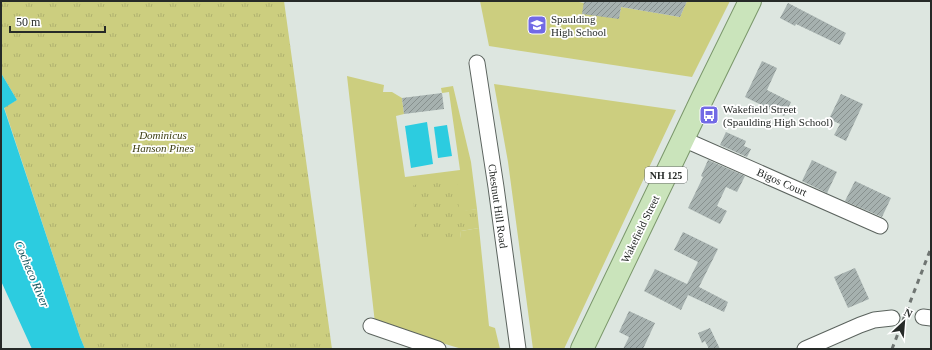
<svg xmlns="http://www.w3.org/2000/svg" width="932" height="350" viewBox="0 0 932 350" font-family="Georgia,serif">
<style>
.grass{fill:#ccce7f}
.park{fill:url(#park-tufts)}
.water{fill:#2ccce0}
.building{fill:url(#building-hatch)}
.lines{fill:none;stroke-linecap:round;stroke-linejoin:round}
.minor-casing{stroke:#5b635e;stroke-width:17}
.primary-casing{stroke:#7a976a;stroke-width:24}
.minor{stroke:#fff;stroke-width:15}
.primary{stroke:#cae4bb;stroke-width:22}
.rail{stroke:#6f7572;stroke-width:3;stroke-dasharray:5 5;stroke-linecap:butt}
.labels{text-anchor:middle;stroke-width:3.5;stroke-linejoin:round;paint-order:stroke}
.shield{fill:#fff;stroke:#676a68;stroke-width:1}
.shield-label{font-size:10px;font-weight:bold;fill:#262a28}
.poi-label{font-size:11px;fill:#262a28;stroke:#fff;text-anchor:start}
.park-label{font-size:11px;font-style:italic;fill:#3c3d11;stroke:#fff}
.street-label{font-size:11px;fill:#262a28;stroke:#fff}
.water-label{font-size:12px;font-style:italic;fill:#17555e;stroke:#fff}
</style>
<defs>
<pattern id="park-tufts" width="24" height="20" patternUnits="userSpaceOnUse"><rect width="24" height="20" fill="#ccce7f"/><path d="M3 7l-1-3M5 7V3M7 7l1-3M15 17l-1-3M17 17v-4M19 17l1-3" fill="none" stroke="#afb16e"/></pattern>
<pattern id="building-hatch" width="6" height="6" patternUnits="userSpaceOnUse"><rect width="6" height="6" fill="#a6b1af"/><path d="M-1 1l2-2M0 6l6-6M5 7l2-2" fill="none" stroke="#87908e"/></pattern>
</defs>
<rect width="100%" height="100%" fill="#dde6e0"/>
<!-- grass -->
<g class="grass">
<polygon points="480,1 574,1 584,3 619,18 621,7 680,17 687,1 730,1 692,77 489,46"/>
<polygon points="347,76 384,85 383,92 392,92 402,98 404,114 396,116 405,177 460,170 449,92 442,93 441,88 453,86 471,162 477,209 459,212 413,185 460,238 461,231 479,228 489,326 495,328 500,349 462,349 375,323"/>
<polygon points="494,84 676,110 564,349 533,349 508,162"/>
</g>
<!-- park -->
<g class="park">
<polygon points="1,1 284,1 332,349 85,349 80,337 4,107 17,100 1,73"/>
<polygon points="457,181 459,211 477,209 479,228 461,231 460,239 415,240 413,185"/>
</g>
<!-- water -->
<g class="water">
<polygon points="1,73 17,100 4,108 80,337 85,349 32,349 1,281"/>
<polygon points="427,122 433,164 411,168 405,126"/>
<polygon points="447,125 452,156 438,158 434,127"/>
</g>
<!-- building -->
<g class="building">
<polygon points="584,1 687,1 680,17 621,7 619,19 582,14"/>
<polygon points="788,3 846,33 840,45 796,24 795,26 780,18"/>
<polygon points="762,61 777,68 767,90 791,102 784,116 745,97"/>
<polygon points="442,93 444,109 404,114 402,98"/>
<polygon points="841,94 863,104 846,141 834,135 840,124 829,119"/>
<polygon points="726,132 746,141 744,146 751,149 747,157 720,145"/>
<polygon points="708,160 745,176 737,192 726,187 717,206 727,211 720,224 688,208 703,177 701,176"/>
<polygon points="812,160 837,172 827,193 802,181"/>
<polygon points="855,181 891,198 882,217 845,201"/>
<polygon points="683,232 718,249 699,287 728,302 724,312 688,295 681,310 644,291 655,269 687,284 698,262 674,250"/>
<polygon points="855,268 869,299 848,308 834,277"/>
<polygon points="629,311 655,323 643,349 623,349 629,337 619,332"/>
<polygon points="710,328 720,349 709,349 705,341 702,343 698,333"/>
</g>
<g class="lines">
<defs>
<g id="minor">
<polyline points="477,63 496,187 518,349"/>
<polyline points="683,139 880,226"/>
<polyline points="923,317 931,318"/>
<polyline points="371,326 438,349"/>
<polyline points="805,349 860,325 874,320 892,318"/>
</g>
<polyline id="primary" points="582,349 683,139 702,99 750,1"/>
</defs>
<!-- minor casing -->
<use href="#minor" class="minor-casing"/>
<!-- primary casing -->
<use href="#primary" class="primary-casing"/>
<!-- minor -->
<use href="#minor" class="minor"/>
<!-- primary -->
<use href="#primary" class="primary"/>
<!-- rail -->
<polyline class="rail" points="892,349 931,248"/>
</g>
<!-- icons -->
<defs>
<symbol id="school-square" viewBox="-11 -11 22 22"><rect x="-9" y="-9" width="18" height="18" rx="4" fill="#726ae5" stroke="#fff"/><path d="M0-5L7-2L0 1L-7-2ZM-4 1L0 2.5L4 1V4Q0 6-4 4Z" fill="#fff"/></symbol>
<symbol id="bus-square" viewBox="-11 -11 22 22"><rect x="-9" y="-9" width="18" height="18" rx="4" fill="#726ae5" stroke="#fff"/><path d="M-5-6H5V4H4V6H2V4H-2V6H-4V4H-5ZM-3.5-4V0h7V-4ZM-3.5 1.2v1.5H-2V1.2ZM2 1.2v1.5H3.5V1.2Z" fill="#fff"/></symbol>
</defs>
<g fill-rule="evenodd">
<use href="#school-square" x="526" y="14" width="22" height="22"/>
<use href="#bus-square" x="698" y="104" width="22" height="22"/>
</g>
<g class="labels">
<!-- shield labels -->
<rect class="shield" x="645" y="167" width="42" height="16" rx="3"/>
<g class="shield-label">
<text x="666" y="179">NH 125</text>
</g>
<!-- poi labels -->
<g class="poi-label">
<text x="551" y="23">Spaulding<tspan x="551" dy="13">High School</tspan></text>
<text x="723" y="113">Wakefield Street<tspan x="723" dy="13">(Spaulding High School)</tspan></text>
</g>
<!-- park labels -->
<g class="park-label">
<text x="163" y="139">Dominicus<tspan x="163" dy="13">Hanson Pines</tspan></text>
</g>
<!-- street labels -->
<g class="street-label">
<text transform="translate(782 182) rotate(24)" y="4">Bigos Court</text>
<text transform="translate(498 206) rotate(82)" y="4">Chestnut Hill Road</text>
<text transform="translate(640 229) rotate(-64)" y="4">Wakefield Street</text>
</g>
<!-- water labels -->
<g class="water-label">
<text transform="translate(32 274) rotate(67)" y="4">Cocheco River</text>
</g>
</g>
<!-- border -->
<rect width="932" height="350" fill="none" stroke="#262a28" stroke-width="4"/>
<!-- north arrow -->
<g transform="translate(904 322) rotate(26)" stroke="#ffffff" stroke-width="3" paint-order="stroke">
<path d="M0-3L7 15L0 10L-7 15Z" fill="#262a28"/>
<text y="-6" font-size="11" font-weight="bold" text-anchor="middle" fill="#262a28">N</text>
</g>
<!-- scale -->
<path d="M10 26v6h95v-6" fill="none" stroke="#262a28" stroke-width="2"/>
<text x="16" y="26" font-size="12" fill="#262a28" stroke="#ffffff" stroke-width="3" paint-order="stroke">50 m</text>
</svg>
